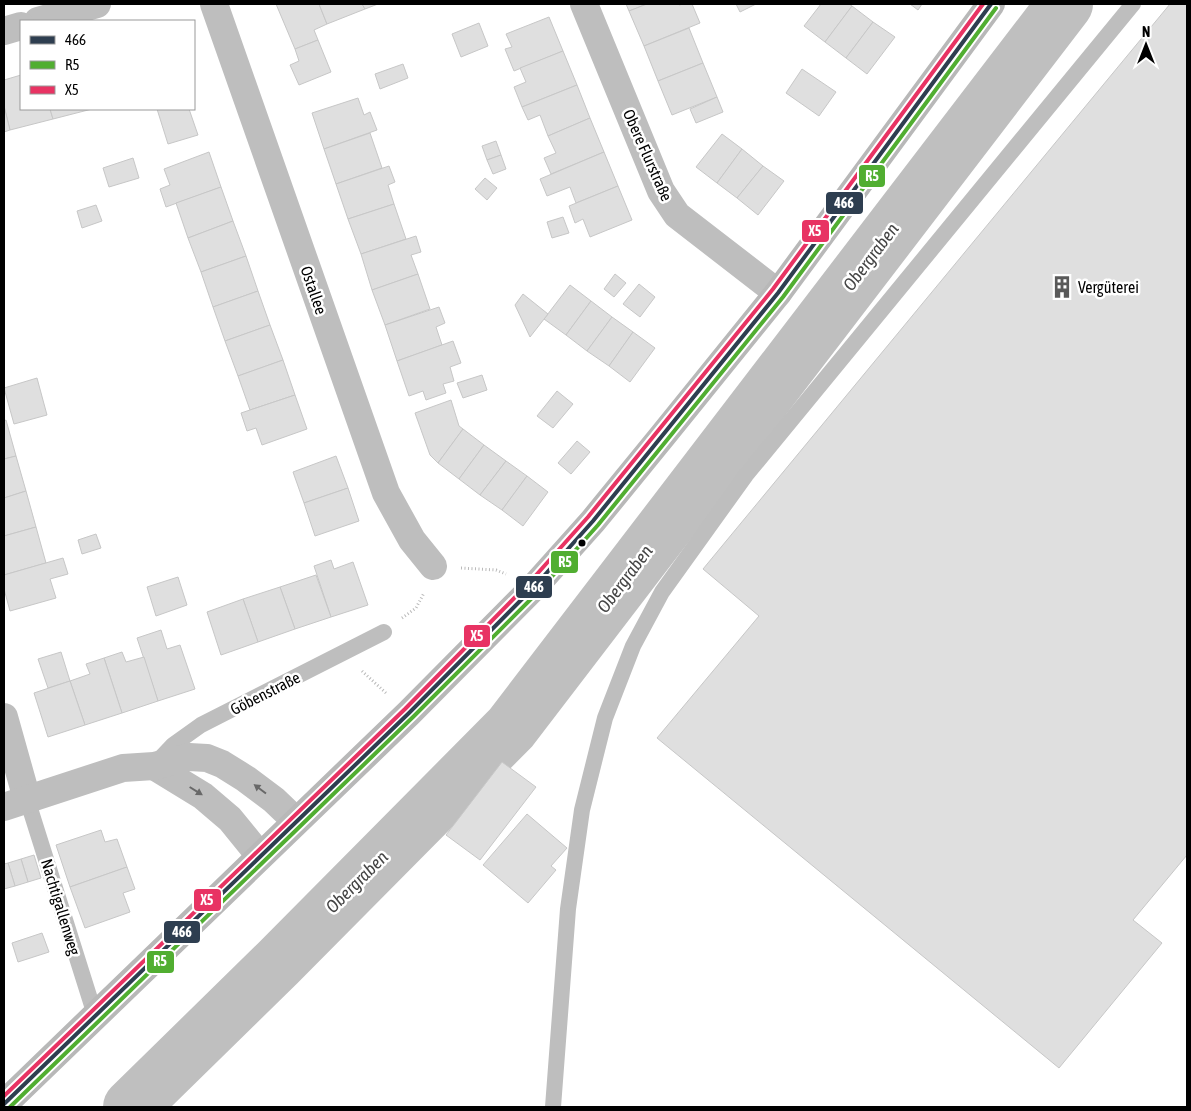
<svg xmlns="http://www.w3.org/2000/svg" width="1191" height="1111" viewBox="0 0 1191 1111" font-family="'Asap Condensed',sans-serif">
<style>
.lines{fill:none;stroke-linecap:round;stroke-linejoin:round}
.river{stroke:#bfbfbf;stroke-width:56}
.building{fill:#dfdfdf;stroke:#c7c7c7}
.path{stroke:#b9b9b9;stroke-width:3;stroke-dasharray:1 2.5;stroke-linecap:butt}
.service{stroke:#bebebe;stroke-width:16}
.minor{stroke:#bebebe;stroke-width:28}
.tertiary{stroke:#bebebe;stroke-width:28}
.secondary{stroke:#b8b8b8;stroke-width:28}
.bus-1-casing{stroke:#fff;stroke-width:8}
.bus-2-casing{stroke:#fff;stroke-width:8}
.bus-3-casing{stroke:#fff;stroke-width:8}
.bus-1{stroke:#2e3e50;stroke-width:4}
.bus-2{stroke:#51ae31;stroke-width:4}
.bus-3{stroke:#e83363;stroke-width:4}
.oneway{fill:#686868}
.bus-dot{fill:#000;stroke:#fff;stroke-width:2}
.labels{text-anchor:middle;stroke-width:5;stroke-linejoin:round;paint-order:stroke}
.street-label{font-size:16px;fill:#000;stroke:#fff}
.poi-label{font-size:16px;fill:#000;stroke:#fff;text-anchor:start}
.water-label{font-size:18px;font-style:italic;fill:#444;stroke:#fff}
.line-badge{stroke:#fff;stroke-width:2}
.badge-label{font-size:14px;text-anchor:middle;font-weight:bold;fill:#fff}
</style>
<rect width="100%" height="100%" fill="#fff"/>
<g class="lines">
<!-- river -->
<polyline class="river" points="131,1107 278,963 511,728 1065,4"/>
</g>
<!-- building -->
<g class="building">
<polygon points="276,4 319,4 327,24 314,30 318,40 295,49"/>
<polygon points="319,4 362,4 365,9 327,24"/>
<polygon points="362,4 378,4 365,9"/>
<polygon points="626,4 647,4 629,11"/>
<polygon points="647,4 679,4 679,5 684,4 692,4 700,23 644,46 629,11"/>
<polygon points="736,4 756,4 740,12"/>
<polygon points="821,4 849,4 852,6 825,42 804,26"/>
<polygon points="910,4 922,4 918,10"/>
<polygon points="1170,4 1187,4 1187,855 1133,920 1162,943 1059,1068 657,738 759,616 703,569"/>
<polygon points="852,6 873,22 846,58 825,42"/>
<polygon points="549,17 563,51 514,71 505,49 512,47 506,34"/>
<polygon points="873,22 895,37 867,74 846,58"/>
<polygon points="479,23 488,46 461,57 452,34"/>
<polygon points="689,28 703,63 658,81 644,46"/>
<polygon points="318,40 331,72 299,85 290,65 299,61 295,49"/>
<polygon points="563,51 577,85 522,107 514,87 526,82 520,68"/>
<polygon points="703,63 717,97 672,115 658,81"/>
<polygon points="403,64 408,78 380,89 375,74"/>
<polygon points="802,69 836,92 819,116 786,93"/>
<polygon points="21,75 21,109 50,109 53,119 10,130 4,106 4,80"/>
<polygon points="577,85 590,118 548,136 540,115 528,120 522,107"/>
<polygon points="717,97 723,112 696,123 690,109"/>
<polygon points="358,98 364,115 370,112 377,130 324,149 312,113"/>
<polygon points="4,106 10,130 4,132"/>
<polygon points="50,109 92,109 53,119"/>
<polygon points="157,109 189,109 198,135 168,144"/>
<polygon points="590,118 604,152 551,174 544,158 556,153 548,136"/>
<polygon points="370,133 382,168 336,184 324,149"/>
<polygon points="722,134 742,149 717,183 696,167"/>
<polygon points="496,141 501,155 487,160 482,146"/>
<polygon points="742,149 763,166 737,198 717,183"/>
<polygon points="209,152 221,187 166,207 160,189 170,185 164,169"/>
<polygon points="604,152 618,186 576,203 570,187 547,196 540,179"/>
<polygon points="501,155 506,169 493,174 487,160"/>
<polygon points="133,158 139,178 109,187 103,168"/>
<polygon points="389,166 395,182 388,185 394,204 348,219 336,184"/>
<polygon points="763,166 784,181 758,215 737,198"/>
<polygon points="485,178 497,188 487,200 475,189"/>
<polygon points="618,186 632,220 590,237 583,219 575,223 569,206"/>
<polygon points="221,187 233,221 188,238 176,203"/>
<polygon points="394,204 406,239 361,254 348,219"/>
<polygon points="96,205 102,221 82,228 77,211"/>
<polygon points="563,217 569,233 552,238 547,222"/>
<polygon points="233,221 246,256 201,272 188,238"/>
<polygon points="416,236 421,252 411,255 418,274 372,290 361,254"/>
<polygon points="246,256 258,291 213,307 201,272"/>
<polygon points="418,274 430,309 385,325 372,290"/>
<polygon points="615,274 626,283 614,297 604,289"/>
<polygon points="639,284 655,297 640,317 623,304"/>
<polygon points="570,285 591,301 566,335 544,319"/>
<polygon points="258,291 270,325 225,341 213,307"/>
<polygon points="523,294 548,314 530,337 515,305"/>
<polygon points="591,301 612,317 587,351 566,335"/>
<polygon points="439,307 445,323 436,327 442,345 397,361 385,325"/>
<polygon points="612,317 633,332 609,366 587,351"/>
<polygon points="270,325 283,360 238,376 225,341"/>
<polygon points="633,332 655,348 630,382 609,366"/>
<polygon points="453,341 461,363 450,367 454,381 443,384 446,393 426,400 423,391 409,396 397,361"/>
<polygon points="283,360 295,395 250,410 238,376"/>
<polygon points="482,375 487,390 463,398 457,383"/>
<polygon points="37,378 47,415 14,424 4,388"/>
<polygon points="557,391 573,404 553,428 537,416"/>
<polygon points="295,395 307,429 262,445 256,428 247,431 241,413"/>
<polygon points="451,400 459,426 463,429 438,463 430,455 415,413"/>
<polygon points="6,420 16,456 4,459 4,421"/>
<polygon points="463,429 484,445 459,479 438,463"/>
<polygon points="577,441 590,452 571,474 558,463"/>
<polygon points="484,445 506,461 480,495 459,479"/>
<polygon points="16,456 26,491 4,498 4,459"/>
<polygon points="336,456 348,488 304,503 293,472"/>
<polygon points="506,461 527,476 502,510 480,495"/>
<polygon points="527,476 548,492 523,526 502,510"/>
<polygon points="348,488 359,521 315,536 304,503"/>
<polygon points="26,491 36,527 4,536 4,498"/>
<polygon points="36,527 46,563 4,575 4,536"/>
<polygon points="96,534 101,548 82,554 78,540"/>
<polygon points="63,558 68,574 50,579 56,598 10,611 4,589 4,575"/>
<polygon points="331,560 334,569 353,562 368,605 331,617 314,566"/>
<polygon points="316,575 331,617 295,629 280,587"/>
<polygon points="178,577 187,605 156,616 147,587"/>
<polygon points="280,587 295,629 258,642 243,599"/>
<polygon points="243,599 258,642 221,655 207,612"/>
<polygon points="161,630 167,649 180,645 195,689 158,701 137,638"/>
<polygon points="61,652 70,681 48,688 38,659"/>
<polygon points="122,652 126,662 144,657 158,701 122,713 104,658"/>
<polygon points="104,658 122,713 85,725 70,681 90,674 86,664"/>
<polygon points="70,681 85,725 48,737 34,693"/>
<polygon points="502,762 536,787 480,860 446,835"/>
<polygon points="527,814 567,848 551,866 556,870 528,903 483,865"/>
<polygon points="101,830 105,842 117,839 127,867 70,887 56,845"/>
<polygon points="34,855 41,878 28,882 21,859"/>
<polygon points="21,859 28,882 15,886 8,863"/>
<polygon points="8,863 15,886 4,889 4,864"/>
<polygon points="127,867 135,889 123,893 130,912 85,928 70,887"/>
<polygon points="42,933 49,952 18,962 12,943"/>
</g>
<g class="lines">
<!-- path -->
<g class="path">
<polyline points="461,568 496,570 506,574"/>
<polyline points="402,618 416,608 424,593"/>
<polyline points="362,671 387,694"/>
</g>
<!-- service -->
<g class="service">
<polyline points="155,764 173,745 201,725 384,632"/>
<polyline points="27,799 95,1015"/>
<polyline points="553,1107 568,909 582,810 605,718 633,646 662,592 746,475 1133,4"/>
</g>
<!-- minor -->
<g class="minor">
<polyline points="214,4 386,493 412,540 433,566"/>
<polyline points="584,4 661,191 677,215 778,293"/>
<polyline points="4,717 27,799"/>
<polyline points="154,766 203,796 230,819 260,856"/>
<polyline points="4,807 123,768 154,766 189,757 207,758 222,764 246,779 274,800 296,821"/>
</g>
<!-- tertiary -->
<g class="tertiary">
<polyline points="38,21 97,4"/>
<polyline points="4,31 21,26"/>
</g>
<!-- secondary -->
<polyline class="secondary" points="4,1104 409,713 534,587 593,521 664,434 778,293 991,4"/>
<defs>
<polyline id="bus-1" points="4,1104 409,713 534,587 593,521 778,293 991,4"/>
<polyline id="bus-2" points="10,1107 413,717 539,591 598,525 783,297 996,8"/>
<polyline id="bus-3" points="4,1096 405,709 529,583 588,517 773,289 983,4"/>
</defs>
<!-- bus-1 casing -->
<use href="#bus-1" class="bus-1-casing"/>
<!-- bus-2 casing -->
<use href="#bus-2" class="bus-2-casing"/>
<!-- bus-3 casing -->
<use href="#bus-3" class="bus-3-casing"/>
<!-- bus-1 -->
<use href="#bus-1" class="bus-1"/>
<!-- bus-2 -->
<use href="#bus-2" class="bus-2"/>
<!-- bus-3 -->
<use href="#bus-3" class="bus-3"/>
</g>
<!-- one-way arrows -->
<defs><path id="oneway-solid" d="M-6-.8H1V-3.2L6.5 0L1 3.2V.8H-6Z" transform="scale(1.25)"/></defs>
<g class="oneway">
<use href="#oneway-solid" transform="translate(260 789) rotate(-143)"/>
<use href="#oneway-solid" transform="translate(196 791) rotate(32)"/>
</g>
<!-- icons -->
<defs>
<symbol id="building-bare" viewBox="-9 -9 18 18"><path d="M-4-6H4V6H1V3H-1V6H-4ZM-2.5-4.3h1.7v1.8h-1.7ZM.8-4.3h1.7v1.8H.8ZM-2.5-1h1.7V.8h-1.7ZM.8-1h1.7V.8H.8Z" fill="#595959" stroke="#fff" stroke-width="2.5" paint-order="stroke"/></symbol>
</defs>
<g fill-rule="evenodd">
<use href="#building-bare" x="1046" y="271" width="32" height="32"/>
</g>
<!-- markers -->
<circle class="bus-dot" cx="582" cy="543" r="4.5"/>
<g class="labels">
<!-- street labels -->
<g class="street-label">
<text transform="translate(648 155) rotate(66)" y="6">Obere Flurstraße</text>
<text transform="translate(314 290) rotate(71)" y="6">Ostallee</text>
<text transform="translate(265 693) rotate(-27)" y="6">Göbenstraße</text>
<text transform="translate(61 907) rotate(73)" y="6">Nachtigallenweg</text>
</g>
<!-- poi labels -->
<g class="poi-label">
<text x="1078" y="293">Vergüterei</text>
</g>
<!-- water labels -->
<g class="water-label">
<text transform="translate(871 257) rotate(-53)" y="6">Obergraben</text>
<text transform="translate(625 579) rotate(-53)" y="6">Obergraben</text>
<text transform="translate(357 882) rotate(-45)" y="6">Obergraben</text>
</g>
</g>
<g class="line-badge">
<rect x="858" y="164" width="28" height="24" rx="5" fill="#51ae31"/>
<rect x="825" y="191" width="39" height="24" rx="5" fill="#2e3e50"/>
<rect x="801" y="219" width="29" height="24" rx="5" fill="#e83363"/>
<rect x="550" y="550" width="29" height="24" rx="5" fill="#51ae31"/>
<rect x="515" y="575" width="38" height="24" rx="5" fill="#2e3e50"/>
<rect x="463" y="624" width="28" height="24" rx="5" fill="#e83363"/>
<rect x="193" y="888" width="29" height="24" rx="5" fill="#e83363"/>
<rect x="163" y="920" width="38" height="24" rx="5" fill="#2e3e50"/>
<rect x="146" y="950" width="29" height="24" rx="5" fill="#51ae31"/>
</g>
<g class="badge-label">
<text x="872" y="181">R5</text>
<text x="844" y="208">466</text>
<text x="815" y="236">X5</text>
<text x="565" y="567">R5</text>
<text x="534" y="592">466</text>
<text x="477" y="641">X5</text>
<text x="207" y="905">X5</text>
<text x="182" y="937">466</text>
<text x="160" y="966">R5</text>
</g>
<!-- border -->
<rect width="1191" height="1111" fill="none" stroke="#000000" stroke-width="10"/>
<!-- legend -->
<rect x="20" y="20" width="175" height="90" fill="#ffffff" stroke="#999999"/>
<rect x="30" y="36" width="25" height="8" fill="#2e3e50" stroke="#999999"/>
<text x="65" y="45" font-size="15" fill="#000000">466</text>
<rect x="30" y="61" width="25" height="8" fill="#51ae31" stroke="#999999"/>
<text x="65" y="70" font-size="15" fill="#000000">R5</text>
<rect x="30" y="86" width="25" height="8" fill="#e83363" stroke="#999999"/>
<text x="65" y="95" font-size="15" fill="#000000">X5</text>
<!-- north arrow -->
<g transform="translate(1146 45)" stroke="#ffffff" stroke-width="4" paint-order="stroke">
<path d="M0-4L9 19L0 12L-9 19Z" fill="#000000"/>
<text y="-8" font-size="14" font-weight="bold" text-anchor="middle" fill="#000000">N</text>
</g>
</svg>
